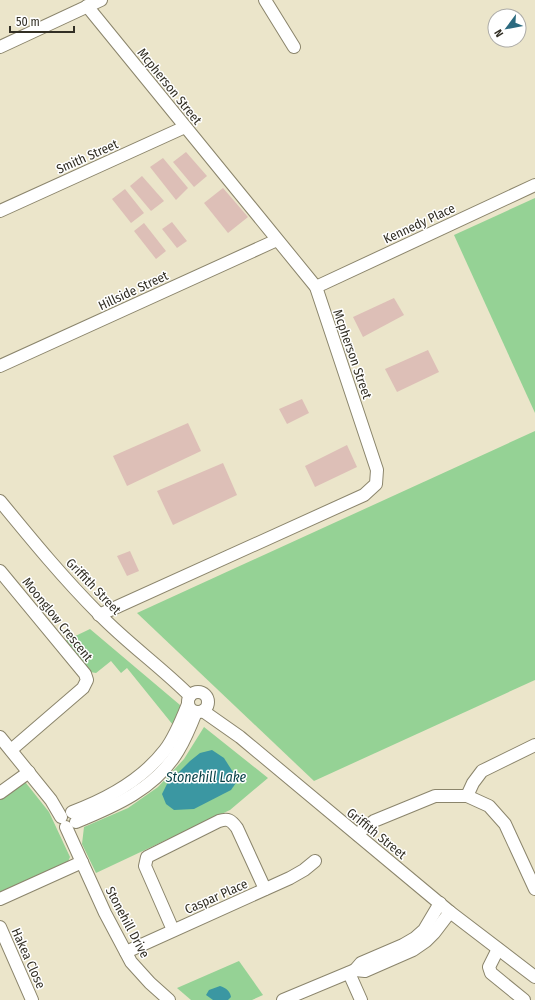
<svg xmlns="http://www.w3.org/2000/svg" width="535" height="1000" viewBox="0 0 535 1000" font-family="'Fira Sans Condensed',sans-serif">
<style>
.green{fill:#95d295}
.water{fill:#3b97a2}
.building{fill:#ddbfb7}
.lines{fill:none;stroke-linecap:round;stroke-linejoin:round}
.minor-casing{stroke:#8b856c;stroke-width:14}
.minor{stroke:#fff;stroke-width:12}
.labels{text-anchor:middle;stroke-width:3;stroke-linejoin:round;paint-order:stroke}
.street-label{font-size:13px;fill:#322f25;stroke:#fff}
.water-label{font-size:14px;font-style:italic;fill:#094248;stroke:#fff}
</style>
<rect width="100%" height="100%" fill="#ebe5ca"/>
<!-- green -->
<g class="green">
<polygon points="535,198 535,413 454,235"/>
<polygon points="535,431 535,680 314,781 137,613"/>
<polygon points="90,629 180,705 180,714 173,725 127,668 121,673 111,661 96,673 90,672 65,641"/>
<polygon points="204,727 268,778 230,810 96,873 82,844 84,827 128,808 158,787 184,759"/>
<polygon points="21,783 26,783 49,812 70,857 68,862 0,892 0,800"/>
<polygon points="239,961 263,995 252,1000 191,1000 177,988"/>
</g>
<!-- water -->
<g class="water">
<polygon points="212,750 224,758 238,780 231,790 194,809 174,810 166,804 162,794 167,784 190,761 200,753"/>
<path d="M220 986C226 988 230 991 231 997L228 1000H213L206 995 209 990Z"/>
</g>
<!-- building -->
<g class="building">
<polygon points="186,152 207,176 194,187 173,162"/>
<polygon points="163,158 188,188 176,200 150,167"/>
<polygon points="142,176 164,201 151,211 130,186"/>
<polygon points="223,188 248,217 228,233 204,203"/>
<polygon points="125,189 144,213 131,223 112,199"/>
<polygon points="172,222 187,241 177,248 162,229"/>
<polygon points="144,223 166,251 156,259 134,231"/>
<polygon points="394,298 404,315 363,337 353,317"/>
<polygon points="428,350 439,372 397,392 385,369"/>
<polygon points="302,399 309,413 287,424 279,409"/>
<polygon points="188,423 201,451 127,486 113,456"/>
<polygon points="347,445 357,467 315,487 305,466"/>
<polygon points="223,463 237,495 173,525 157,491"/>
<polygon points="130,551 139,571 127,576 117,556"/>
</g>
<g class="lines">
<defs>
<g id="minor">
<polyline points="265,0 294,47"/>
<polyline points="87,6 316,287 377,470 376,484 364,495 99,615"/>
<polyline points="0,47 101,0"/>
<polyline points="0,211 185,127"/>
<polyline points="316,287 535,185"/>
<polyline points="0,366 277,240"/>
<path d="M0 501C32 540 64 579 99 614 127 643 161 667 190 696"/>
<polyline points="0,571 85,674 87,680 83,688 11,750"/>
<circle cx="198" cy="702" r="10"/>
<polyline points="203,711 240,737 450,912 535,977"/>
<polyline points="0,737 51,800 61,817"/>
<polyline points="0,793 29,772"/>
<polyline points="467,796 473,783 482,771 535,745"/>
<path d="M72 812C107 799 142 780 165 750 175 737 182 719 188 704"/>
<path d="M76 822C115 806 155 789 178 751 185 739 191 725 196 712"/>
<polyline points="66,827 105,913 131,962 150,983 169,1000"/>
<polyline points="358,835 363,829 374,821 435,796 467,796 489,806 505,824 535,889"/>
<polyline points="0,899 82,862"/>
<polyline points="0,927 32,1000"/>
<path d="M173 930 145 866 147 857 219 821C228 818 231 820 237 828L265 889"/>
<polyline points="498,949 489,967 491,973 524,1000"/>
<polyline points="126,952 290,878 304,870 315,861"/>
<polyline points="355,970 361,963 403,945 415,938 424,930 440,903"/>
<polyline points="349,973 361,1000"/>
<polyline points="283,1000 355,970 365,971 413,950 426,941 434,933 450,912"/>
</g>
</defs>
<!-- minor casing -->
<use href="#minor" class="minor-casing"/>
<!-- minor -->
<use href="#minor" class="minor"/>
</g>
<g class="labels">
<!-- street labels -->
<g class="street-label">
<text transform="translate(170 86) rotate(51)" y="5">Mcpherson Street</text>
<text transform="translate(87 156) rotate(-24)" y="5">Smith Street</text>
<text transform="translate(419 223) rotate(-25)" y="5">Kennedy Place</text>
<text transform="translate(133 290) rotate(-25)" y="5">Hillside Street</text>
<text transform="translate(353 354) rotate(71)" y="5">Mcpherson Street</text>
<text transform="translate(94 586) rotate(46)" y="5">Griffith Street</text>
<text transform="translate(58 619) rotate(51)" y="5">Moonglow Crescent</text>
<text transform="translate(377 833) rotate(39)" y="5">Griffith Street</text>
<text transform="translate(216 896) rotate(-24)" y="5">Caspar Place</text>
<text transform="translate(128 922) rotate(62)" y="5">Stonehill Drive</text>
<text transform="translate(29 958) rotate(66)" y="5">Hakea Close</text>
</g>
<!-- water labels -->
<g class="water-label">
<text x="206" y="782">Stonehill Lake</text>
</g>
</g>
<!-- north arrow -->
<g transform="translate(507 28) rotate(238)"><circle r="19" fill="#ffffff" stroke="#adaca8"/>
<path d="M0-3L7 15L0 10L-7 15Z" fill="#2b6a7f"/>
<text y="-6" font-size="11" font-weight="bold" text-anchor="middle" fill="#322f25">N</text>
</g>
<!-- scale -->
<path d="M10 26v6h64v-6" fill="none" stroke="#322f25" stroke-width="2"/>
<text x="16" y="26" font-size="12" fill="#322f25" stroke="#ffffff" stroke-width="3" paint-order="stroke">50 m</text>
</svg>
